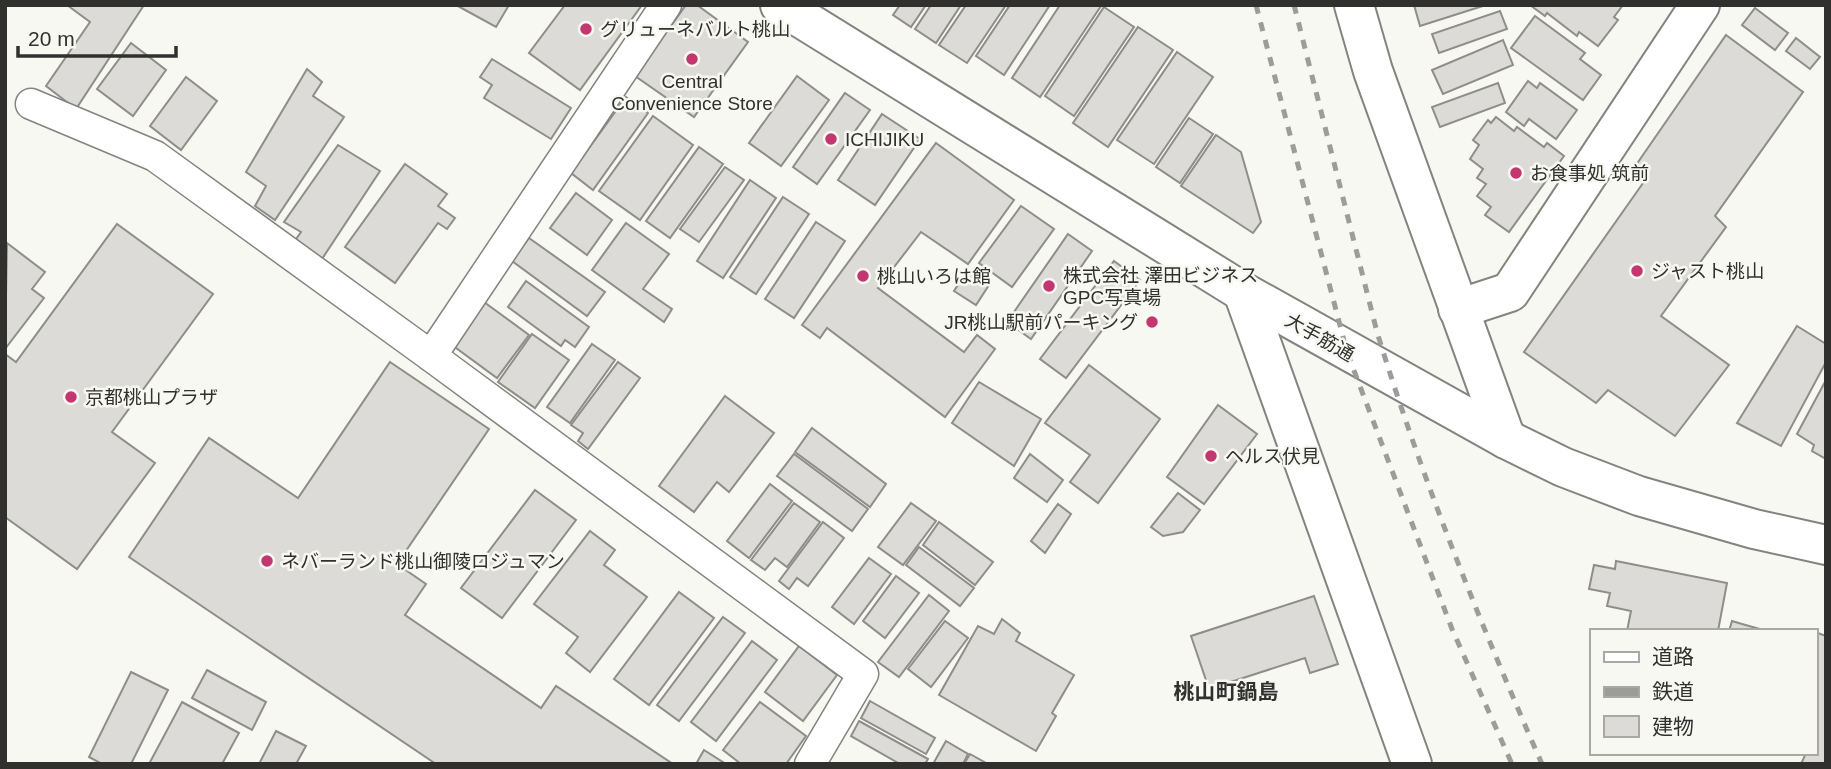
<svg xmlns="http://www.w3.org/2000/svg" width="1831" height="769" viewBox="0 0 1831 769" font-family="Arial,'Noto Sans JP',sans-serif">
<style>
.building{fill:#dddbd7;stroke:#8e8d89;stroke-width:2}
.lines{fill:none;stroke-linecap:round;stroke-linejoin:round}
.service-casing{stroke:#83837f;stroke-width:33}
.minor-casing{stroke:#83837f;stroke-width:42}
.tertiary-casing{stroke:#83837f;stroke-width:42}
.service{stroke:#fff;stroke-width:30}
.minor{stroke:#fff;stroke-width:38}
.tertiary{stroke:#fff;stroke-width:38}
.rail{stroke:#9c9c98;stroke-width:5;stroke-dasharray:9 9;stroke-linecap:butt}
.poi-dot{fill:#c2376f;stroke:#f8f8f3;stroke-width:2.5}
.labels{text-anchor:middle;stroke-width:5;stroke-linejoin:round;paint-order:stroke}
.poi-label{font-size:19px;fill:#30302f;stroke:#f8f8f3;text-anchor:start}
.street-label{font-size:19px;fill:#30302f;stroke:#f8f8f3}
.neighbourhood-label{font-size:21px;font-weight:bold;fill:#30302f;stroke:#f8f8f3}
</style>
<rect width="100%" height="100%" fill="#f8f8f3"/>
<!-- building -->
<g class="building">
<polygon points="67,5 144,5 76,109 46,86 90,22"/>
<polygon points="456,5 509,5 496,27"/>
<polygon points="565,5 642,5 580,90 529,53"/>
<polygon points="686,5 697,5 748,42 694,117 635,76"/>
<polygon points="900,5 926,5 911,27 893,15"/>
<polygon points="931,5 961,5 936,43 915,29"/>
<polygon points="966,5 1006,5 967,63 939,45"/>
<polygon points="1010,5 1050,5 1004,75 976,56"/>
<polygon points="1060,5 1101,6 1040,97 1012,78"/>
<polygon points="1414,5 1486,5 1420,26"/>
<polygon points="1530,5 1623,5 1614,17 1618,20 1598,46 1579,32 1577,36 1547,13 1545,16"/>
<polygon points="1104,7 1134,27 1074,116 1045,96"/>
<polygon points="1755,8 1788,33 1775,50 1742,25"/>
<polygon points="1500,11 1507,29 1439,53 1432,34"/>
<polygon points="1535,16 1585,53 1580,59 1601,75 1583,100 1511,48"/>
<polygon points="1138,27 1173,50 1108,147 1073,123"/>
<polygon points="1726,35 1803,92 1715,216 1726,227 1661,316 1729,365 1675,436 1608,390 1596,403 1524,352 1648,176 1636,165"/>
<polygon points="1796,38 1820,57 1810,69 1786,51"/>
<polygon points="1503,40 1513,65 1443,94 1432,70"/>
<polygon points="131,43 166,70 133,116 97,89"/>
<polygon points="1177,52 1213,77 1154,164 1117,140"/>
<polygon points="492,59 571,108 551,139 484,98 492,85 480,77"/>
<polygon points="307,69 322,82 313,96 344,117 275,220 255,206 266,186 246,172"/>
<polygon points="797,76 829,100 781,166 749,143"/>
<polygon points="186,77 217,101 181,150 150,126"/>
<polygon points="1528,81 1537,88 1540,83 1577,110 1556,139 1529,119 1524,126 1506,112"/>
<polygon points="1498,83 1505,103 1440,127 1432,107"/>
<polygon points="845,93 870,110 817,184 793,167"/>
<polygon points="626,97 648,113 593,190 571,173"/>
<polygon points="882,114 920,139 875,205 838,180"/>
<polygon points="653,116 693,145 640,220 599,191"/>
<polygon points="1496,117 1514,131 1517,127 1544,147 1547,143 1564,156 1509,232 1485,215 1491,207 1477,196 1486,184 1477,178 1483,169 1470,159 1479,145 1473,140 1488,120 1491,123"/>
<polygon points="1189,118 1213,134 1180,183 1156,167"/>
<polygon points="1216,135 1241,152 1261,222 1253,233 1181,186"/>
<polygon points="936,143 1014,200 968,264 921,232 878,288 964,352 977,335 995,349 945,417 827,328 820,338 802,325"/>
<polygon points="338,145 380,171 320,262 294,242 301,232 284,222"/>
<polygon points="699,147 723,164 670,238 646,221"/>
<polygon points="405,164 447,194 438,206 455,218 447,229 438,223 395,283 345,247"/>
<polygon points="725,167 744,180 699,242 680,229"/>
<polygon points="750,180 776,198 723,278 697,261"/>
<polygon points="576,193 612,220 587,255 550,228"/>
<polygon points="783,197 809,214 756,294 730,277"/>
<polygon points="1021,206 1054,229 1012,287 979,263"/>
<polygon points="816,222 845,241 794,318 765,299"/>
<polygon points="626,223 669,254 643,289 672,309 664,322 592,270"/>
<polygon points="117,224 213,294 112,432 155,463 77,569 5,517 5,354 16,362"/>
<polygon points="1068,234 1092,251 1031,339 1007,322"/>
<polygon points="529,238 605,292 587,316 512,261"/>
<polygon points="7,243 45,272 32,289 44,298 5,349"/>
<polygon points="1114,261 1140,280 1066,378 1040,359"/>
<polygon points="967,271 989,285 976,305 954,291"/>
<polygon points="526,281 589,327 575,347 565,340 561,346 508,307"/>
<polygon points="484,302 529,335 497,378 452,345"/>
<polygon points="1797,326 1826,344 1826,362 1781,446 1737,423"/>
<polygon points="532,334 569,360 535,408 498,382"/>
<polygon points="592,344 615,360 570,423 547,407"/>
<polygon points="390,362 489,429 397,564 426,584 405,615 541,708 556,686 673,764 436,764 129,557 209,438 298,498"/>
<polygon points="618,362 640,378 588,449 578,441 583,433 571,425"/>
<polygon points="1089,365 1160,419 1098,503 1070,482 1090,455 1045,423"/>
<polygon points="1826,380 1826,459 1812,451 1814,445 1797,434"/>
<polygon points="979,382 1041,419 1014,466 952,423"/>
<polygon points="725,396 774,433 729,492 717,482 694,512 659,486"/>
<polygon points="1218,405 1257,434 1204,504 1167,477"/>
<polygon points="812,428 886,484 870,507 795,452"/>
<polygon points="794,454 868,509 852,531 777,476"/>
<polygon points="1030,454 1063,480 1047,502 1014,478"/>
<polygon points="770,484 792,501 749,558 727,541"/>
<polygon points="535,490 576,520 502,618 461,588"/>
<polygon points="1178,493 1200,510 1183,532 1163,536 1151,527"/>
<polygon points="794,503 820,522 787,567 775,558 765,570 751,560"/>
<polygon points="911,503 936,521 903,565 878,547"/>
<polygon points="1058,504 1071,514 1045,553 1031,541"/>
<polygon points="823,522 844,538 808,586 797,578 789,589 779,581"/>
<polygon points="939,522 993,562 975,585 923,545"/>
<polygon points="590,531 615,550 604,565 647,597 590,672 566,653 578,637 534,604"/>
<polygon points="919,547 974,588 960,606 906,565"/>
<polygon points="869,558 891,574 854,624 832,607"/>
<polygon points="1616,561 1727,583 1718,631 1627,631 1631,611 1607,606 1610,593 1589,589 1594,565 1615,569"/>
<polygon points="896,576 919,593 885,638 863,621"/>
<polygon points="679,592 714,618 649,705 614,679"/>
<polygon points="929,595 949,611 899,677 878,662"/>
<polygon points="1314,596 1338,664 1310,673 1305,658 1209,689 1191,636"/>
<polygon points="723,617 745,633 679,721 657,705"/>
<polygon points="1002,619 1020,633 1016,641 1074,675 1052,713 1056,716 1036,751 939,695 978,626 994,634"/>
<polygon points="945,621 968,638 931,687 908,669"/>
<polygon points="1732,621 1742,624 1767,631 1729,631"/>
<polygon points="1815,632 1826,636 1826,764 1801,764 1806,753 1815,753"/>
<polygon points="752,641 777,660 716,741 691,722"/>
<polygon points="799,646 837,675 803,721 765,692"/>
<polygon points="207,670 266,702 252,730 192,698"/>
<polygon points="131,672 168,690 131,764 102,764 89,757"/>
<polygon points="870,701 935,738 926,754 861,718"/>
<polygon points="182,702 239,733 222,764 149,764"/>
<polygon points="760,702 806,736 786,764 741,764 723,750"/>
<polygon points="859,721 928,759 925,764 900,764 851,736"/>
<polygon points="276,731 306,746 296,764 259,764"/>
<polygon points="946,741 968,754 963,764 933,764"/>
<polygon points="704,750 726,764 696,764"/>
<polygon points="970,754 988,764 964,764"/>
</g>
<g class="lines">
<defs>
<g id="service">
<polyline points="31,104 155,156 431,356 863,674 810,764"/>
<polyline points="431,356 666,5"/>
</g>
<g id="minor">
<polyline points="1354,5 1373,71 1506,439"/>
<polyline points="1243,292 1412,764"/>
<polyline points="1458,309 1510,292 1700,5"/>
</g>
<polyline id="tertiary" points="780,5 1243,292 1506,439 1563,467 1639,496 1754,529 1826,545"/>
</defs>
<!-- service casing -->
<use href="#service" class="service-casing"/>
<!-- minor casing -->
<use href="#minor" class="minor-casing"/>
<!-- tertiary casing -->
<use href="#tertiary" class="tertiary-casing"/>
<!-- service -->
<use href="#service" class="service"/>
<!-- minor -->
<use href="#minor" class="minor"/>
<!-- tertiary -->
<use href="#tertiary" class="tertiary"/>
<!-- rail -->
<g class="rail">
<polyline points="1256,5 1347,352 1452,629 1512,764"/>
<path d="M1294 5 1377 332C1422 479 1480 623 1542 764"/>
</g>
</g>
<!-- markers -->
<g class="poi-dot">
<circle cx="586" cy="29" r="7"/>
<circle cx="692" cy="59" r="7"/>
<circle cx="831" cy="139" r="7"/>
<circle cx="1516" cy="173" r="7"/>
<circle cx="1637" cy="271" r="7"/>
<circle cx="863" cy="276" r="7"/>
<circle cx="1049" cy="286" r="7"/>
<circle cx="1152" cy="322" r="7"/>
<circle cx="71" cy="397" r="7"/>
<circle cx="1211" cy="456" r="7"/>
<circle cx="267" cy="561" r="7"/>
</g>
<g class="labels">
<!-- poi labels -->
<g class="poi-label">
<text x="600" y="36">グリューネバルト桃山</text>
<text x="692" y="88" text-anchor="middle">Central<tspan x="692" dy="22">Convenience Store</tspan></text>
<text x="845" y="146">ICHIJIKU</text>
<text x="1530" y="180">お食事処 筑前</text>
<text x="1651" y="278">ジャスト桃山</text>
<text x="1063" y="282">株式会社 澤田ビジネス<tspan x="1063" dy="22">GPC写真場</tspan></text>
<text x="877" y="283">桃山いろは館</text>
<text x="1138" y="329" text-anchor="end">JR桃山駅前パーキング</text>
<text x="85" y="404">京都桃山プラザ</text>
<text x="1225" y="463">ヘルス伏見</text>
<text x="281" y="568">ネバーランド桃山御陵ロジュマン</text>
</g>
<!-- street labels -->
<g class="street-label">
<text transform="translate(1320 337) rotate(30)" y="7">大手筋通</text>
</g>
<!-- neighbourhood labels -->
<g class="neighbourhood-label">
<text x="1226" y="699">桃山町鍋島</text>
</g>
</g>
<!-- border -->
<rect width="1831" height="769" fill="none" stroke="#30302f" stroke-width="14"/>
<!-- legend -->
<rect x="1590" y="629" width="228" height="126" fill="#f8f8f3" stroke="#a8a8a5" stroke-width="2"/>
<rect x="1604" y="652" width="35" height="10" fill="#ffffff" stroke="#a8a8a5" stroke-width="2"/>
<text x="1652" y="664" font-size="21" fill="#30302f">道路</text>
<rect x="1604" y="687" width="35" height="10" fill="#9c9c98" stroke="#a8a8a5" stroke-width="2"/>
<text x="1652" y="699" font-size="21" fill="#30302f">鉄道</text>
<rect x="1604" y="716" width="35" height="21" fill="#dddbd7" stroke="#a8a8a5" stroke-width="2"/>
<text x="1652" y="734" font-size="21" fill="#30302f">建物</text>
<!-- scale -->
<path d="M18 46v10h158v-10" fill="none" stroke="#30302f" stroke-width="3.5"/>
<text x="28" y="46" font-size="21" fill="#30302f" stroke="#f8f8f3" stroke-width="5" paint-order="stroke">20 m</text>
</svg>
